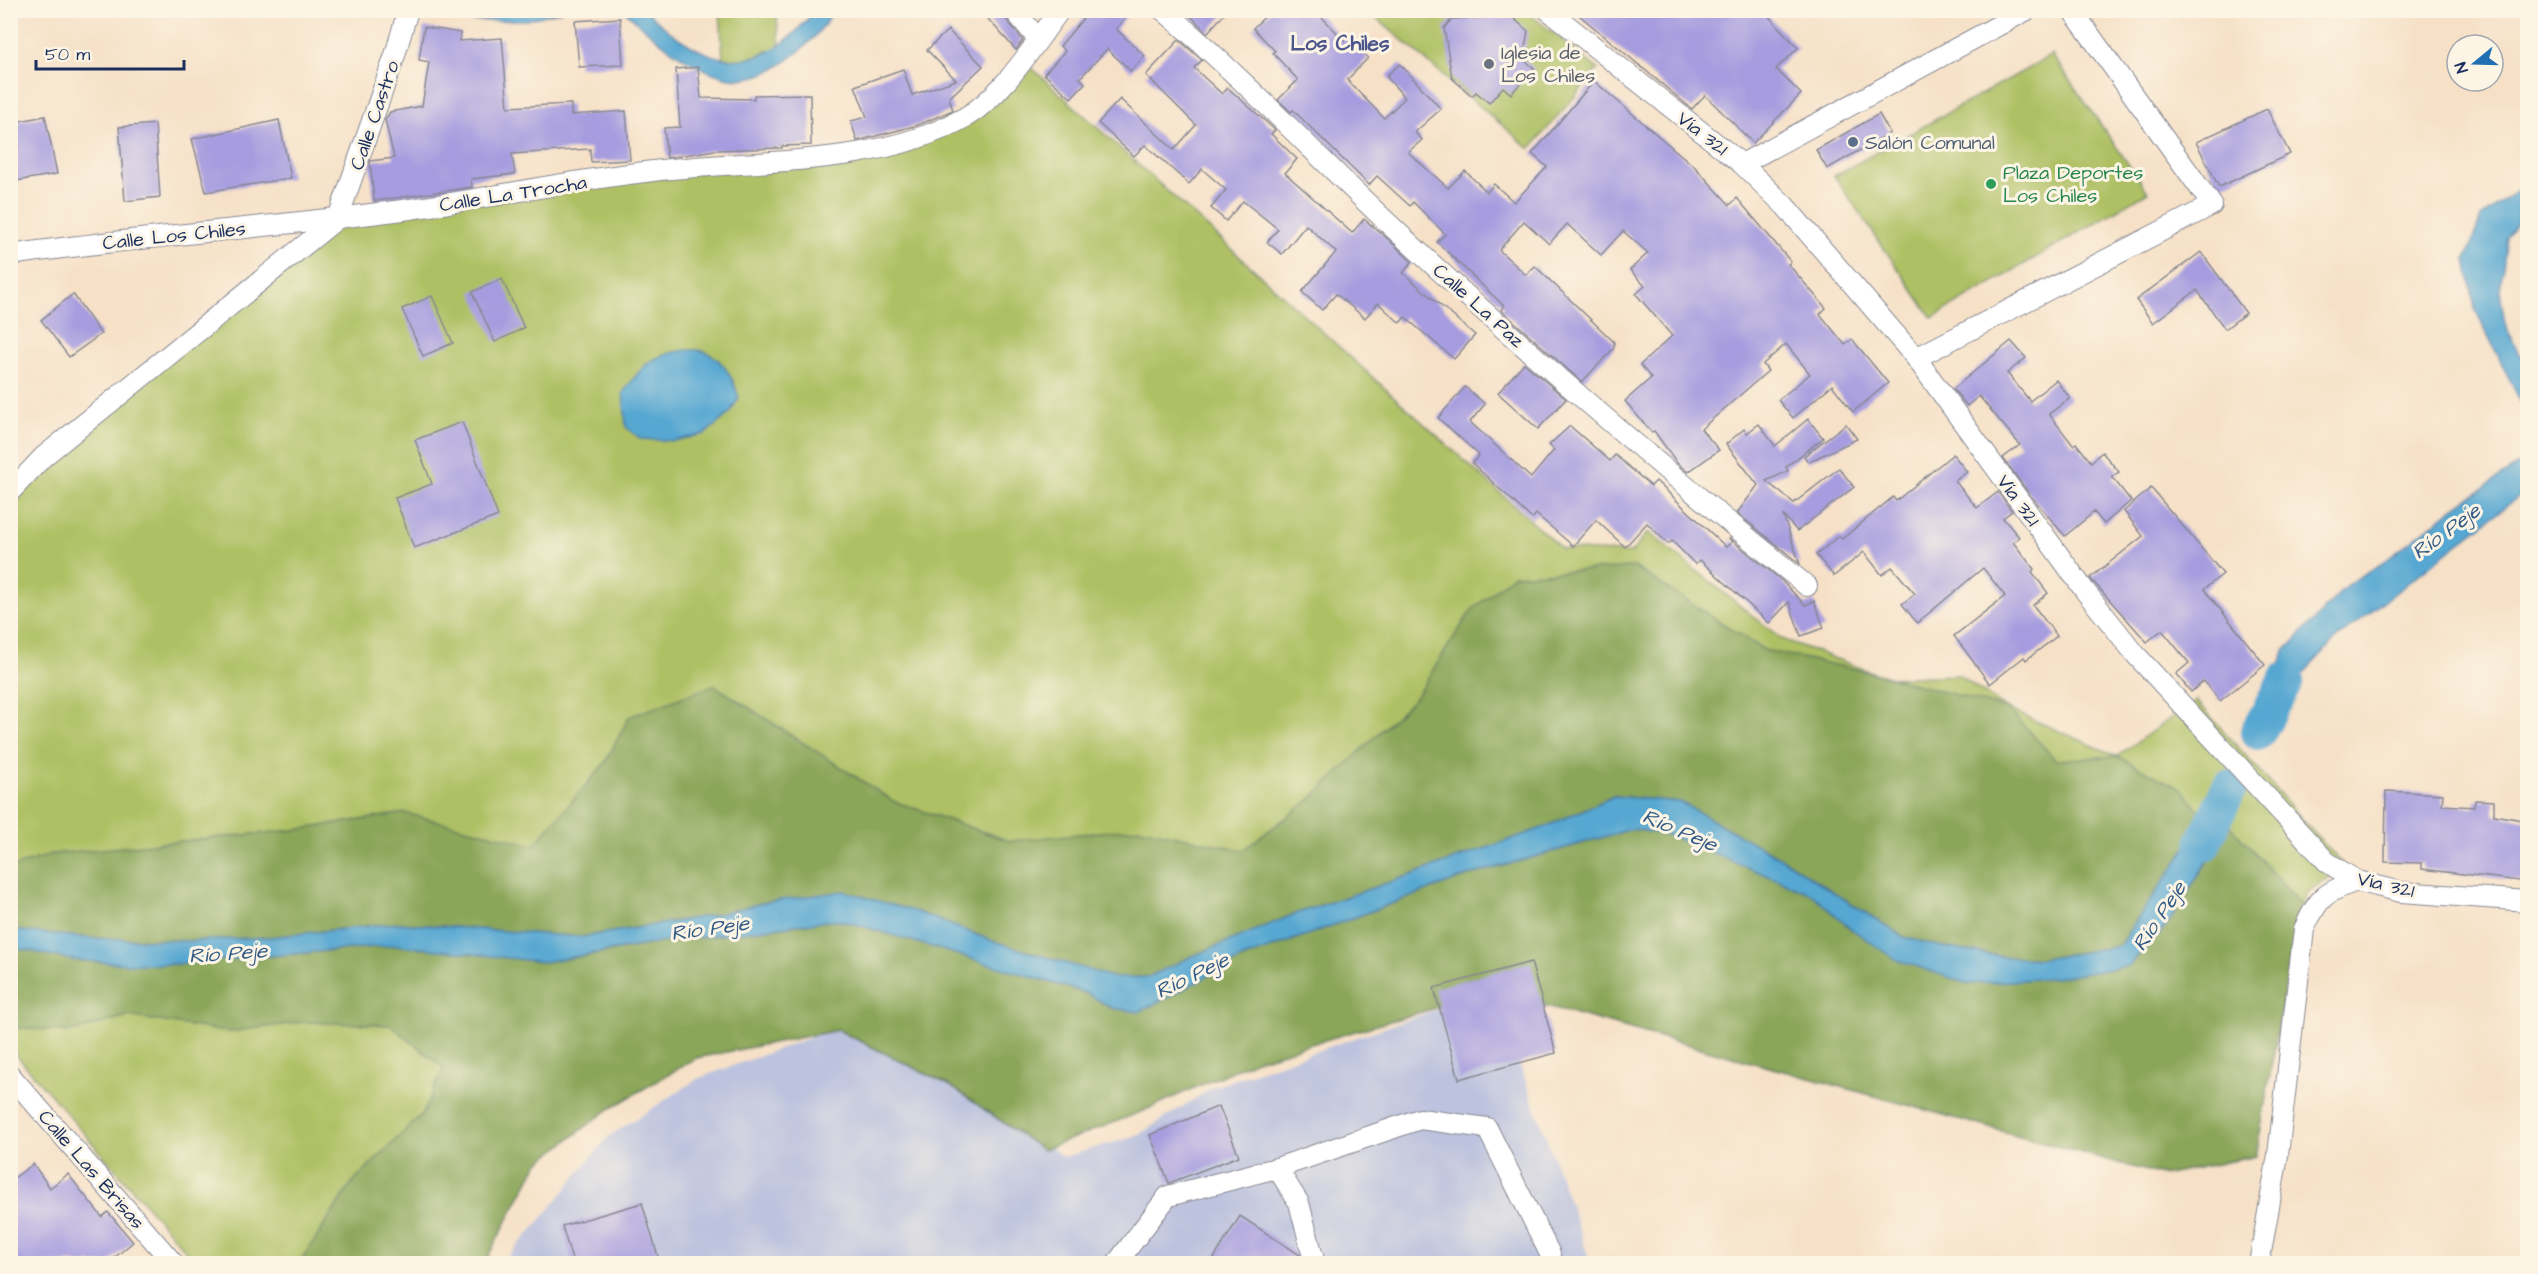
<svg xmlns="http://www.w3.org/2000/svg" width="2538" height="1274" viewBox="0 0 2538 1274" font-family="'Architects Daughter',sans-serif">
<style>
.industrial{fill:#bdc3de}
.green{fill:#aec063;stroke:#647860;stroke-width:1.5}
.forest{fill:#8aa659;stroke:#526a5c;stroke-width:1.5}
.water{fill:#56a7d1;stroke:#386b98;stroke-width:1.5}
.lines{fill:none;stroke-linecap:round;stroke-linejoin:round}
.river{stroke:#56a7d1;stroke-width:36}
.building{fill:#a69cdf}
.minor-casing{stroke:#888892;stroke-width:22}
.minor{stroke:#fff;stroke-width:20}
.worship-dot{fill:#6b7280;stroke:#fcf5e5;stroke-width:2}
.service-dot{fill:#5c6f8a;stroke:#fcf5e5;stroke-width:2}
.leisure-dot{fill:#2e9e5b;stroke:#fcf5e5;stroke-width:2}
.labels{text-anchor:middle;stroke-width:6;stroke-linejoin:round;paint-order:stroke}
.worship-label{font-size:20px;fill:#5b616d;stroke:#fcf5e5;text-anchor:start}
.street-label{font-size:20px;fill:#1b2f5e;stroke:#fcf5e5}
.service-label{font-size:20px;fill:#4e5e75;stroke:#fcf5e5;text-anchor:start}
.leisure-label{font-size:20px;fill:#27864d;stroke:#fcf5e5;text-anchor:start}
.neighbourhood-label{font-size:21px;font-weight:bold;fill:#4c558b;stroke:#fcf5e5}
.water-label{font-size:21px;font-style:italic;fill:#305986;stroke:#fcf5e5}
</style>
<rect width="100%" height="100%" fill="#fcf5e5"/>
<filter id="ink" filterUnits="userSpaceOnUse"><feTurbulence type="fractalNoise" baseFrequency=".0167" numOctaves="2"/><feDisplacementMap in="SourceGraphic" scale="12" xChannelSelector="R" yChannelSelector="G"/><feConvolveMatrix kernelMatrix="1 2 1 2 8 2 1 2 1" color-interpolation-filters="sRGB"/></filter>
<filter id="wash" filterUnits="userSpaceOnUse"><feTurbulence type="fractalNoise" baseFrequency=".008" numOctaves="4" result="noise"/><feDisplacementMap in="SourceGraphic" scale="24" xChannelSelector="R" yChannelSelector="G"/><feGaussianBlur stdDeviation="1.35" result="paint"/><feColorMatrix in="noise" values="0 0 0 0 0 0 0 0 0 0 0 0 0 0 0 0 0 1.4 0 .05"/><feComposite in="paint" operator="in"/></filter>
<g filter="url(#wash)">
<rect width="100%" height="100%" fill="#f6e1c7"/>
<!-- industrial -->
<polygon class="industrial" points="1493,990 1591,1263 501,1264 533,1229 608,1137 699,1078 881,1012 1063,1157 1137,1136 1213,1087"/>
<!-- green -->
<g class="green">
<polygon points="720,11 776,11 780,47 740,61 723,59"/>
<polygon points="1368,11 1526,11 1598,69 1530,149"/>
<polygon points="2052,55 2148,192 1932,318 1834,176"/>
<polygon points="1023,60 1562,549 1631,553 1648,532 1782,639 1888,678 1958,675 2008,709 2117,756 2196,700 2345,867 2309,891 2296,922 2256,1156 2162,1175 1493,991 1256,1060 1143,1111 1043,1150 949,1085 838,1030 696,1058 609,1109 538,1163 484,1263 196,1263 11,1049 10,494 338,218 875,150 984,103"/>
</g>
<!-- forest -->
<g class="forest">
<polygon points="1634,567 1764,650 1878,674 2008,709 2056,760 2117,756 2183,790 2204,817 2179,859 2119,946 2043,959 2005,957 1942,947 1903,937 1784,860 1680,802 1614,796 1545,827 1414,874 1295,914 1193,956 1148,977 1115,978 990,940 917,912 767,902 714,915 582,937 398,923 270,937 190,941 89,938 11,930 10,868 52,854 294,830 405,813 534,845 605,763 629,717 714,685 893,801 1010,841 1140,828 1243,850 1311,799 1415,698 1471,611 1513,575"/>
<polygon points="2230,825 2302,906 2296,922 2256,1156 2162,1175 1493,991 1256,1060 1143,1111 1043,1150 949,1085 838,1030 696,1058 609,1109 538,1163 484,1264 297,1263 301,1261 352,1183 423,1113 444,1068 390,1025 303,1022 229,1032 128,1016 71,1032 11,1027 10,947 73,960 130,964 176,964 396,945 504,956 567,959 663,942 835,920 852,923 1086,993 1112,1008 1165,998 1241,959 1467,876 1632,829 1669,835 1812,894 1850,928 1968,984 2064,977 2128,966 2167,925"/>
</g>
<!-- water -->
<g class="water">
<polygon points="453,11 562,11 526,20 473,21"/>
<path d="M625 11H646C706 68 759 83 814 11H834C814 43 767 88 725 77 687 67 653 37 625 11Z"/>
<polygon points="2527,183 2527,205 2507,237 2500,290 2505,324 2519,354 2527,363 2527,424 2523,407 2475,309 2466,259 2481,217"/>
<path d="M687 350C692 350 701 349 706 352 724 360 734 380 739 398L729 414 705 434 674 441 641 439 626 427 623 393C644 364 650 355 687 350Z"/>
<polygon points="2527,459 2527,490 2336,639 2302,675 2275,721 2262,724 2264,704 2285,651 2349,583 2381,564 2455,507"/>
<polygon points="1614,796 1680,802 1784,860 1903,937 1942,947 2005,957 2042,959 2119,946 2179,859 2204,817 2224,800 2230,825 2167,925 2128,966 2064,977 1968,984 1895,959 1850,928 1812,894 1669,835 1632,829 1467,876 1241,959 1139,1012 1112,1008 1086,993 852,923 835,920 663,942 543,962 396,945 176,964 130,964 73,960 11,947 11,930 89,938 190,941 270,937 398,923 582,937 714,915 767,902 844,891 917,912 990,940 1115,978 1148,977 1193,956 1295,914 1414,874 1545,827"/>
</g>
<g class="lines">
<!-- river -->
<g class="river">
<polyline points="2258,732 2286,680"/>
<polyline points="2203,844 2229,788"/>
</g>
</g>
<g id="blocks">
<!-- building -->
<g class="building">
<polygon points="980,10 1002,10 1005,18 1023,40 1016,50"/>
<polygon points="1090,10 1132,10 1116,29 1145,56 1131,71 1107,49 1080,78 1085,83 1071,98 1044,74 1065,51 1060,46"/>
<polygon points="1185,10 1228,10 1207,33"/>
<polygon points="1272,10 1315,10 1344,40 1346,37 1368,58 1347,80 1384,118 1405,98 1386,76 1400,64 1441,109 1415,132 1422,140 1408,152 1448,188 1465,171 1487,192 1494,184 1514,202 1547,167 1532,154 1594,81 1695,167 1730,205 1737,198 1791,262 1788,264 1826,308 1820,314 1845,345 1852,339 1888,383 1853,412 1832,385 1793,418 1778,400 1810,374 1786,344 1763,364 1768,371 1701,429 1719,450 1688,472 1677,463 1654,431 1652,433 1625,401 1651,378 1640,365 1672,336 1636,294 1645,286 1630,270 1648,253 1623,231 1601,255 1567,224 1549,244 1524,221 1499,250 1526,275 1535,266 1614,342 1614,348 1582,382 1501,310 1504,306 1437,242 1445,234 1413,202 1410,206 1377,176 1369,185 1293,110 1291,112 1278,100 1298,80 1273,53 1275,51 1253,28"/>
<polygon points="1573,10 1763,10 1798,48 1776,69 1801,94 1753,143 1705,95 1692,109"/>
<polygon points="1511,16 1528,31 1523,59 1534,68 1511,94 1503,87 1489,103 1476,92 1472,96 1452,78 1444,28 1452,19"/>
<polygon points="620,18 623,65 579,67 575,21"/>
<polygon points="424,27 461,33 459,41 502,38 508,107 571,104 571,115 626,111 630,160 591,162 590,149 512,154 515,174 471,179 472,187 374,201 370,161 394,158 385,120 390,112 422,106 429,62 419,60"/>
<polygon points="948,30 983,66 949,98 953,110 918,125 857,141 851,121 867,117 855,86 903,69 912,95 956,80 927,50"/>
<polygon points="1179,40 1202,60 1194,68 1222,94 1228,88 1275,130 1271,134 1297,159 1285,173 1352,233 1364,219 1389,240 1412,262 1403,273 1475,335 1454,359 1405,317 1400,323 1378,303 1365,318 1336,294 1322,310 1302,292 1336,252 1306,225 1282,254 1267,242 1278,229 1243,201 1226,221 1211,208 1226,190 1202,169 1189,184 1145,145 1134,156 1098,123 1120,99 1174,150 1196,125 1146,75"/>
<polygon points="698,67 701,98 754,99 754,95 810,94 811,145 782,146 782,148 715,150 667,158 664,128 680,127 676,69"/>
<polygon points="2267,109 2290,154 2219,187 2196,142"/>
<polygon points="1879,114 1890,133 1827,169 1816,150"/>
<polygon points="45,116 57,174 10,182 10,123"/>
<polygon points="279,120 291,178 206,192 192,139"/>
<polygon points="155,124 160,197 125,201 119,127"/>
<polygon points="2201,252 2246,313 2225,329 2197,290 2153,323 2136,300"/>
<polygon points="502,279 524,328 495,342 472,292"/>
<polygon points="73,294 101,334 69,357 41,320"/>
<polygon points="432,296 453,343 423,356 402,309"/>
<polygon points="2011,341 2026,358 2007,373 2030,401 2056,380 2070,398 2049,414 2073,445 2076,443 2091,462 2102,452 2119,472 2112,477 2131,501 2104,524 2094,512 2065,536 2031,496 2003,458 2020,445 1979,396 1967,406 1953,389"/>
<polygon points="1524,363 1566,399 1538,429 1498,393"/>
<polygon points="1465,387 1485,404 1470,422 1531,478 1554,450 1549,445 1570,426 1610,461 1615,455 1651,486 1656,481 1726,547 1732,542 1729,538 1781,580 1805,605 1814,601 1824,628 1801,636 1789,602 1769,623 1700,560 1695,564 1672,541 1668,544 1647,523 1625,547 1596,520 1573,546 1536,514 1532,519 1472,463 1479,455 1438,418"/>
<polygon points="1808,419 1823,438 1786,467 1788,471 1766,481 1794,503 1839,468 1854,487 1797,531 1783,515 1800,564 1737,513 1758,485 1726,444 1744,429 1747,433 1759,424 1775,446"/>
<polygon points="462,422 498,516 414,548 395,498 432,484 415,440"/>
<polygon points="1846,424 1857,439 1808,462 1804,456"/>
<polygon points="1953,454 1967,472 1955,481 1977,508 1998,492 2012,511 2003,518 2019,537 2013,542 2034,569 2032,572 2048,593 2033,605 2057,636 2026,660 2024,657 1990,684 1954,636 2005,596 1983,568 1917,623 1902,604 1915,594 1892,567 1882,575 1864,552 1834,576 1816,555 1839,536 1842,539 1893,497 1896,501"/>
<polygon points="2151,488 2223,574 2204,589 2265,665 2220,701 2204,681 2191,692 2176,674 2189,663 2162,630 2147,642 2090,578 2143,536 2124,511"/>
<polygon points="2386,791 2443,794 2442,805 2474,807 2475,800 2494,801 2494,815 2528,821 2528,882 2422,869 2422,863 2385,862"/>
<polygon points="1531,962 1556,1053 1459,1079 1434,988"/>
<polygon points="1219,1106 1239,1156 1169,1183 1150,1135"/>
<polygon points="33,1164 50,1188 68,1174 102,1217 108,1212 133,1242 108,1263 10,1263 10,1181"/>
<polygon points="642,1203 660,1263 573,1263 562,1226"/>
<polygon points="1240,1216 1300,1255 1302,1263 1211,1263"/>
</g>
</g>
</g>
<g filter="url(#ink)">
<use href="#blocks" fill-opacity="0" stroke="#888892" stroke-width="1.5"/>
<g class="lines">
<defs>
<g id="minor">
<polyline points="1014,10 1038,39"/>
<path d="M1163 10C1248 82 1323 163 1404 238 1534 359 1669 474 1807 586"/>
<polyline points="1548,10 1742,164 1785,206 1916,358 2085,591 2136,655 2327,862 2357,881 2401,892 2528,901"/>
<polyline points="1742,164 2027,10"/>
<polyline points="338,218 395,55 408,10"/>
<path d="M10 255C143 236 277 227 410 209 491 198 571 180 653 171 751 159 876 168 964 118 1003 96 1033 46 1060 10"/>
<polyline points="1916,358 2212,205 2072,10"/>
<polyline points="10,492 43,457 338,218"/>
<polyline points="10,1075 174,1264"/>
<polyline points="1277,1168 1299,1203 1315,1264"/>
<polyline points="1116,1264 1168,1196 1277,1168 1420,1119 1487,1128 1550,1254"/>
<path d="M2259 1264 2278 1155 2304 929C2319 897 2323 893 2357 881"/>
</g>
</defs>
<!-- minor casing -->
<use href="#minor" class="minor-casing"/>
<!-- minor -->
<use href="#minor" class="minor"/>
</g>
</g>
<!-- markers -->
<circle class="worship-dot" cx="1489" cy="64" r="6"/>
<circle class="service-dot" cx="1853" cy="142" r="6"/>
<circle class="leisure-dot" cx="1991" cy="184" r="6"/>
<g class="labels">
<!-- worship labels -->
<g class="worship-label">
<text x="1501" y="59">Iglesia de<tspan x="1501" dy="23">Los Chiles</tspan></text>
</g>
<!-- street labels -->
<g class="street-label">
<text transform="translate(374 115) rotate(-71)" y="7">Calle Castro</text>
<text transform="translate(1703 133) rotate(38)" y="7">Vía 321</text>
<text transform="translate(513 193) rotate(-9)" y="7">Calle La Trocha</text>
<text transform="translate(174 235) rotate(-6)" y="7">Calle Los Chiles</text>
<text transform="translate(1479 305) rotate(42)" y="7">Calle La Paz</text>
<text transform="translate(2019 500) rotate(54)" y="7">Vía 321</text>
<text transform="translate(2386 884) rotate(13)" y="7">Vía 321</text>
<text transform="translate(92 1169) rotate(49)" y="7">Calle Las Brisas</text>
</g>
<!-- service labels -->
<g class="service-label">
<text x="1865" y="149">Salón Comunal</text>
</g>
<!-- leisure labels -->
<g class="leisure-label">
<text x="2003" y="179">Plaza Deportes<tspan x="2003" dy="23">Los Chiles</tspan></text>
</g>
<!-- neighbourhood labels -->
<g class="neighbourhood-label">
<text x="1340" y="50">Los Chiles</text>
</g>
<!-- water labels -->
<g class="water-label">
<text transform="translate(2446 531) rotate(-36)" y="7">Río Peje</text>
<text transform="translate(1680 830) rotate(23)" y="7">Río Peje</text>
<text transform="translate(2159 916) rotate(-56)" y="7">Río Peje</text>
<text transform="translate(710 928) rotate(-8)" y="7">Río Peje</text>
<text transform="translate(228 953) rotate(-4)" y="7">Río Peje</text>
<text transform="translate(1192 975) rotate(-26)" y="7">Río Peje</text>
</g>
</g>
<!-- margin -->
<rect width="2538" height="1274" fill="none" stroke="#fcf5e5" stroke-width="36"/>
<!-- north arrow -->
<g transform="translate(2475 63) rotate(251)"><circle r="28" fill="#fcf5e5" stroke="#a2a6af" stroke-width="1.5"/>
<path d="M0-4.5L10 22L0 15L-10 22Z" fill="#1f6fb2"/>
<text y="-9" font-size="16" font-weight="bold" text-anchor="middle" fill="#1b2f5e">N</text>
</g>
<!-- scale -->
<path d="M36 60v9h148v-9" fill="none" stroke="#1b2f5e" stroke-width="3"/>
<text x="45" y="60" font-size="18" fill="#1b2f5e" stroke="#fcf5e5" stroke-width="4.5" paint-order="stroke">50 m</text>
</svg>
